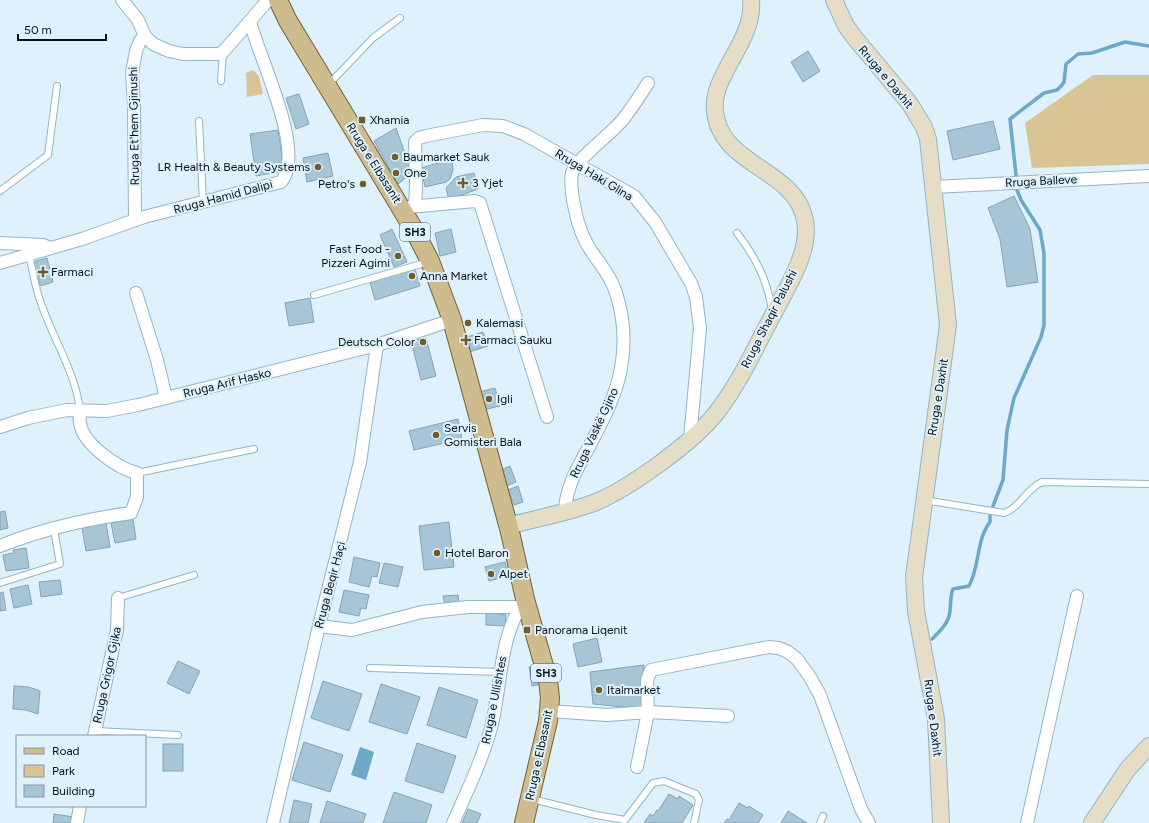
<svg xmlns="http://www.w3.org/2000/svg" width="1149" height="823" viewBox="0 0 1149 823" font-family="Figtree,sans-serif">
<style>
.green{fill:#d9c494}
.water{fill:#6ca8c7}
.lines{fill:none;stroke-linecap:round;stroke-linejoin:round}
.stream{stroke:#6ca8c7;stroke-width:3.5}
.building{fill:#a6c6d7;stroke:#84a3b4}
.lane-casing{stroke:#94b4c5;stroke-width:8}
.street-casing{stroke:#94b4c5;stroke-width:14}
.secondary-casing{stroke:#94b4c5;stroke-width:18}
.primary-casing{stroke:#736335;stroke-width:20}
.lane{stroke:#fff;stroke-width:6}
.street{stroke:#fff;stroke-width:12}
.secondary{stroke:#e6ddc7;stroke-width:16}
.primary{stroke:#cebc8f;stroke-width:18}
.poi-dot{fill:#705c2b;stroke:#def1fc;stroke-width:1.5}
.labels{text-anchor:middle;stroke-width:4;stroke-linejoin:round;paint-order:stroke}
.shield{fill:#def1fc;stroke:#48555c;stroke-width:1}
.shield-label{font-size:11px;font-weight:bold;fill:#071218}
.street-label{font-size:12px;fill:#071218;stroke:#def1fc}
.poi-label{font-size:12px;fill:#071218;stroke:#def1fc;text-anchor:start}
</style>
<rect width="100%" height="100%" fill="#def1fc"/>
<!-- green -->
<g class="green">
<polygon points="253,70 259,76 263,94 247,97 246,73"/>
<polygon points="1093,75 1149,75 1149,164 1032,168 1025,123"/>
</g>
<!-- water -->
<polygon class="water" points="360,747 374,752 366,780 351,775"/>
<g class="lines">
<!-- stream -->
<g class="stream">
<polyline points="1016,175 1010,119 1044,93 1057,90 1062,85 1064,82 1066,64 1078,54 1092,53 1125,42 1149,46"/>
<polyline points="993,506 1003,480 1007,430 1014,398 1041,337 1044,325 1044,253 1040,230 1021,200 1017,190"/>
<path d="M932 639C940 631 949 623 950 611 951 603 950 596 953 589L969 586C980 566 976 540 990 522V516"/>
</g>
</g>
<!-- building -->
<g class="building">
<polygon points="808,51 820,71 803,82 791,62"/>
<polygon points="299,94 309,124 296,129 286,98"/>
<polygon points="993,121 1000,149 953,160 947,131"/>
<polygon points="396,128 412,173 398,184 374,141"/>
<polygon points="278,130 284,171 256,176 250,134"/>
<polygon points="328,153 333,176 307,182 303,158"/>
<polygon points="452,159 453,170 450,179 446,182 425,187 421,168"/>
<polygon points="474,173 478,189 449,200 446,188 456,177"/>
<polygon points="1014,196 1030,229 1038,282 1007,287 1000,239 988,208"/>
<polygon points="392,229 407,262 394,267 380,235"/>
<polygon points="451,229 456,252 440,256 435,233"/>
<polygon points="47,258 53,282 40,286 33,262"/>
<polygon points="415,269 420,286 375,300 370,282"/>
<polygon points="310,298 314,322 289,326 285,303"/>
<polygon points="483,332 488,346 469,352 464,338"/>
<polygon points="426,338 436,376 421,380 411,341"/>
<polygon points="495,388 500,406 483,410 479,392"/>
<polygon points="458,419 462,439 414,450 409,431"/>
<polygon points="510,466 516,482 506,486 501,470"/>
<polygon points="518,486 523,502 514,505 508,490"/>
<polygon points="5,511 8,528 0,530 0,512"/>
<polygon points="133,519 136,539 115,543 111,523"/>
<polygon points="449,522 454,567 424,570 419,526"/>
<polygon points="106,523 110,547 86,551 82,528"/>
<polygon points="26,548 29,568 6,571 3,555 14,553 13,550"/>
<polygon points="354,557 380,563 377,577 372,576 369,587 349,582"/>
<polygon points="505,562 508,576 489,581 485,567"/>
<polygon points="384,563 403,567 398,587 379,583"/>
<polygon points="60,580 62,594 41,597 39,582"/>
<polygon points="28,585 32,604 14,608 10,589"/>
<polygon points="344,590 369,595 366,609 361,608 359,616 339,612"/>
<polygon points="3,592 6,610 0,611 0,593"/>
<polygon points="458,595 459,604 445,606 443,596"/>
<polygon points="486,612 506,615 505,626 486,625"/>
<polygon points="597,638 602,662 578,667 573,644"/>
<polygon points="178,661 200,671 189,694 167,683"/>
<polygon points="644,665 644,709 593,704 590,672"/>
<polygon points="539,666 542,684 532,686 529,667"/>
<polygon points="323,681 362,694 349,731 311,718"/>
<polygon points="381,684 420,697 407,734 369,722"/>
<polygon points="14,686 29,687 40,691 38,714 26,710 13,709"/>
<polygon points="439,687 478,700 466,738 427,725"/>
<polygon points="304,742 343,755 330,792 292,780"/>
<polygon points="417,743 456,756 443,793 405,781"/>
<rect x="163" y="744" width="20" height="27"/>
<polygon points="394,792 432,805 426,823 383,823"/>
<polygon points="669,794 678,799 679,796 693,805 682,823 644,823 650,814 653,816 657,810 658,811"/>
<polygon points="294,800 312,804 308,823 289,823"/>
<polygon points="327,801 366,814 363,823 320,823"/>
<polygon points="739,803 748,808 749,806 763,815 758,823 724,823 727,819 729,820"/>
<polygon points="468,809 481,814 477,823 462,823"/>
<polygon points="788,811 807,823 781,823"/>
<polygon points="54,814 74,817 74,823 53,823"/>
</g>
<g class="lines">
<defs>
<g id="lane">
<polyline points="221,81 223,52"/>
<polyline points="328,85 373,38 400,18"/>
<polyline points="199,121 203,203"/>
<polyline points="0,191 48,155 57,86"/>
<path d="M737 233C756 258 767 279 772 310"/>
<path d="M29 255C33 271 35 288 41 303 53 339 76 373 80 411"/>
<polyline points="314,295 428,262"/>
<polyline points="137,473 254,449"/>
<path d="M924 500 1004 513C1020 508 1026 489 1042 482L1149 484"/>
<polyline points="0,583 60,564 54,529"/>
<polyline points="118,598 194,575"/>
<polyline points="370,668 500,672"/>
<polyline points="95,731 178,735"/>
<polyline points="532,799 596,815 625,820 653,783 664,781 696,794 699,800 694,823"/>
<polyline points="820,823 823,816"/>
</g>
<g id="street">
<polyline points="122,0 138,20 145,36 153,44 169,51 183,54 218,54 223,52 250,21"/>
<polyline points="934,187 1149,176"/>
<polyline points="415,206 416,186 415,142 419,138 426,136 483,125 503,126 524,134 634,196 655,222 691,283 696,297 700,328 690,439"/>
<polyline points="409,207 475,201 480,203 547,417"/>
<polyline points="135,220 134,105 132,73 136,51 140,41 145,36"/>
<polyline points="0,243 43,245 50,248"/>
<path d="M0 263 82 239 144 217 281 182C307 152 258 56 250 21L268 0"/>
<polyline points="136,293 157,360 166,398"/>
<polyline points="0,427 28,418 67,410 107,411 138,405 377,345 452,320"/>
<path d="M565 511C566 484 581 463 592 441 604 418 617 393 621 368 626 341 624 316 615 290 609 272 595 259 587 244 579 230 576 215 573 200 572 192 570 181 572 173 578 157 612 134 624 118 633 107 640 95 648 83"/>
<path d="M0 546C42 529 87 519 131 513L137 497V473C117 468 83 444 80 423 79 420 80 415 80 411"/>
<polyline points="319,626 352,630 422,612 468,607 519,607"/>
<polyline points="549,711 607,715 648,712 728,716"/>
<polyline points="94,736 117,630 118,598"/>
<polyline points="637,767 648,712 647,680 651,670 769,647 779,648 788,652 797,659 810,677 820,695 861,809 869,823"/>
<polyline points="77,823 80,806"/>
<polyline points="273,823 319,626 360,462 377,345"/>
<path d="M453 823C467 791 483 759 492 724 502 681 499 637 525 599"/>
<polyline points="1027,823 1077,596"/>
</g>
<g id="secondary">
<polyline points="834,0 846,26 854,37 910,104 924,127 928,139 948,325 914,577 916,611 936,719 941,823"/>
<path d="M508 526C537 518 568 513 596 502 630 488 695 441 717 412 741 381 757 344 775 311 789 284 813 247 804 216 792 169 721 165 715 112 710 75 755 42 751 0"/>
<polyline points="1092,823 1127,770 1149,746"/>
</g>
<polyline id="primary" points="278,0 288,21 413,228 430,261 452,320 510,532 525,599 548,680 550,698 548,721 524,823"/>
</defs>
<!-- lane casing -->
<use href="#lane" class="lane-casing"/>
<!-- street casing -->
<use href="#street" class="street-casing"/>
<!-- secondary casing -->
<use href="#secondary" class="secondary-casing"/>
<!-- primary casing -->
<use href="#primary" class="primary-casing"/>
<!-- lane -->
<use href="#lane" class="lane"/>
<!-- street -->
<use href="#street" class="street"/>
<!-- secondary -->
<use href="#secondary" class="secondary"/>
<!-- primary -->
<use href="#primary" class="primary"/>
</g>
<!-- markers -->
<g class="poi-dot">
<rect x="358" y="116" width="8" height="8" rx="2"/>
<circle cx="395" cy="157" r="4"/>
<circle cx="318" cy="167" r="4"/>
<circle cx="396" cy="173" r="4"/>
<path d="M461 177h4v4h4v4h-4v4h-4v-4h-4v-4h4z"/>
<circle cx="363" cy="184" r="4"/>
<circle cx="398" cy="256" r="4"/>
<path d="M41 266h4v4h4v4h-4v4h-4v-4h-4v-4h4z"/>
<circle cx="412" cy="276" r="4"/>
<circle cx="468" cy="323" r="4"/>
<path d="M464 334h4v4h4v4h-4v4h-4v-4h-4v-4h4z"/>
<circle cx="423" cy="342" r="4"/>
<circle cx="489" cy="399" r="4"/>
<circle cx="436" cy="435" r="4"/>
<circle cx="437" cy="553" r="4"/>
<circle cx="491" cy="574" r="4"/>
<rect x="523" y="626" width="8" height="8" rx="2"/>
<circle cx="599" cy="690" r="4"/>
</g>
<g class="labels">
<!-- shield labels -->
<g class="shield">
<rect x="400" y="223" width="30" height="18" rx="3"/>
<rect x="531" y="664" width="30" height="18" rx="3"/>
</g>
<g class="shield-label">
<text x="415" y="236">SH3</text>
<text x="546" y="677">SH3</text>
</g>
<!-- street labels -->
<g class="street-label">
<text transform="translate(886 77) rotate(50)" y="4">Rruga e Daxhit</text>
<text transform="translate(134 126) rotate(-91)" y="4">Rruga Et'hem Gjinushi</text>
<text transform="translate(374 163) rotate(58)" y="4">Rruga e Elbasanit</text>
<text transform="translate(594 175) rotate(31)" y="4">Rruga Haki Glina</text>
<text transform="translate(1041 181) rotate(-3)" y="4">Rruga Balleve</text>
<text transform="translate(223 197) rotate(-15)" y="4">Rruga Hamid Dalipi</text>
<text transform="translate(769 319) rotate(-63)" y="4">Rruga Shaqir Palushi</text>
<text transform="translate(227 383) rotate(-14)" y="4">Rruga Arif Hasko</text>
<text transform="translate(938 397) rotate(-81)" y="4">Rruga e Daxhit</text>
<text transform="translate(594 433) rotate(-65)" y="4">Rruga Vaskë Gjino</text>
<text transform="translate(330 585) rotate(-75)" y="4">Rruga Beqir Haçi</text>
<text transform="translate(107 675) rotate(-78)" y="4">Rruga Grigor Gjika</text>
<text transform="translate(494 700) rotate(-79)" y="4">Rruga e Ullishtes</text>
<text transform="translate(933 718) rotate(83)" y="4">Rruga e Daxhit</text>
<text transform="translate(539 755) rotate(-78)" y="4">Rruga e Elbasanit</text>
</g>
<!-- poi labels -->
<g class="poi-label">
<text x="370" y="124">Xhamia</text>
<text x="403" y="161">Baumarket Sauk</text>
<text x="310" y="171" text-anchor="end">LR Health &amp; Beauty Systems</text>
<text x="404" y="177">One</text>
<text x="472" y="187">3 Yjet</text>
<text x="355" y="188" text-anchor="end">Petro's</text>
<text x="390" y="253" text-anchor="end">Fast Food -<tspan x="390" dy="14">Pizzeri Agimi</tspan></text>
<text x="51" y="276">Farmaci</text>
<text x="420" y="280">Anna Market</text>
<text x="476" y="327">Kalemasi</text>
<text x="474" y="344">Farmaci Sauku</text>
<text x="415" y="346" text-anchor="end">Deutsch Color</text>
<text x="497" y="403">Igli</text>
<text x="444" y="432">Servis<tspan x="444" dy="14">Gomisteri Bala</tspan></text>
<text x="445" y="557">Hotel Baron</text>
<text x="499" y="578">Alpet</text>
<text x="535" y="634">Panorama Liqenit</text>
<text x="607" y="694">Italmarket</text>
</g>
</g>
<!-- legend -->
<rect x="16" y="735" width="130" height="72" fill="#def1fc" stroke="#8898a1"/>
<rect x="24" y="748" width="20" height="6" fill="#cebc8f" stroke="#8898a1"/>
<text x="52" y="755" font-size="12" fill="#071218">Road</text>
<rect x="24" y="765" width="20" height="12" fill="#d9c494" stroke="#8898a1"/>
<text x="52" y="775" font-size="12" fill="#071218">Park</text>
<rect x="24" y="785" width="20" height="12" fill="#a6c6d7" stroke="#8898a1"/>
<text x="52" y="795" font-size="12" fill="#071218">Building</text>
<!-- scale -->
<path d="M18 34v6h88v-6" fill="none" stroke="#071218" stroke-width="2"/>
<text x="24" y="34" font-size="12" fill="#071218" stroke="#def1fc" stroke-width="3" paint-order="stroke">50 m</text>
</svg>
